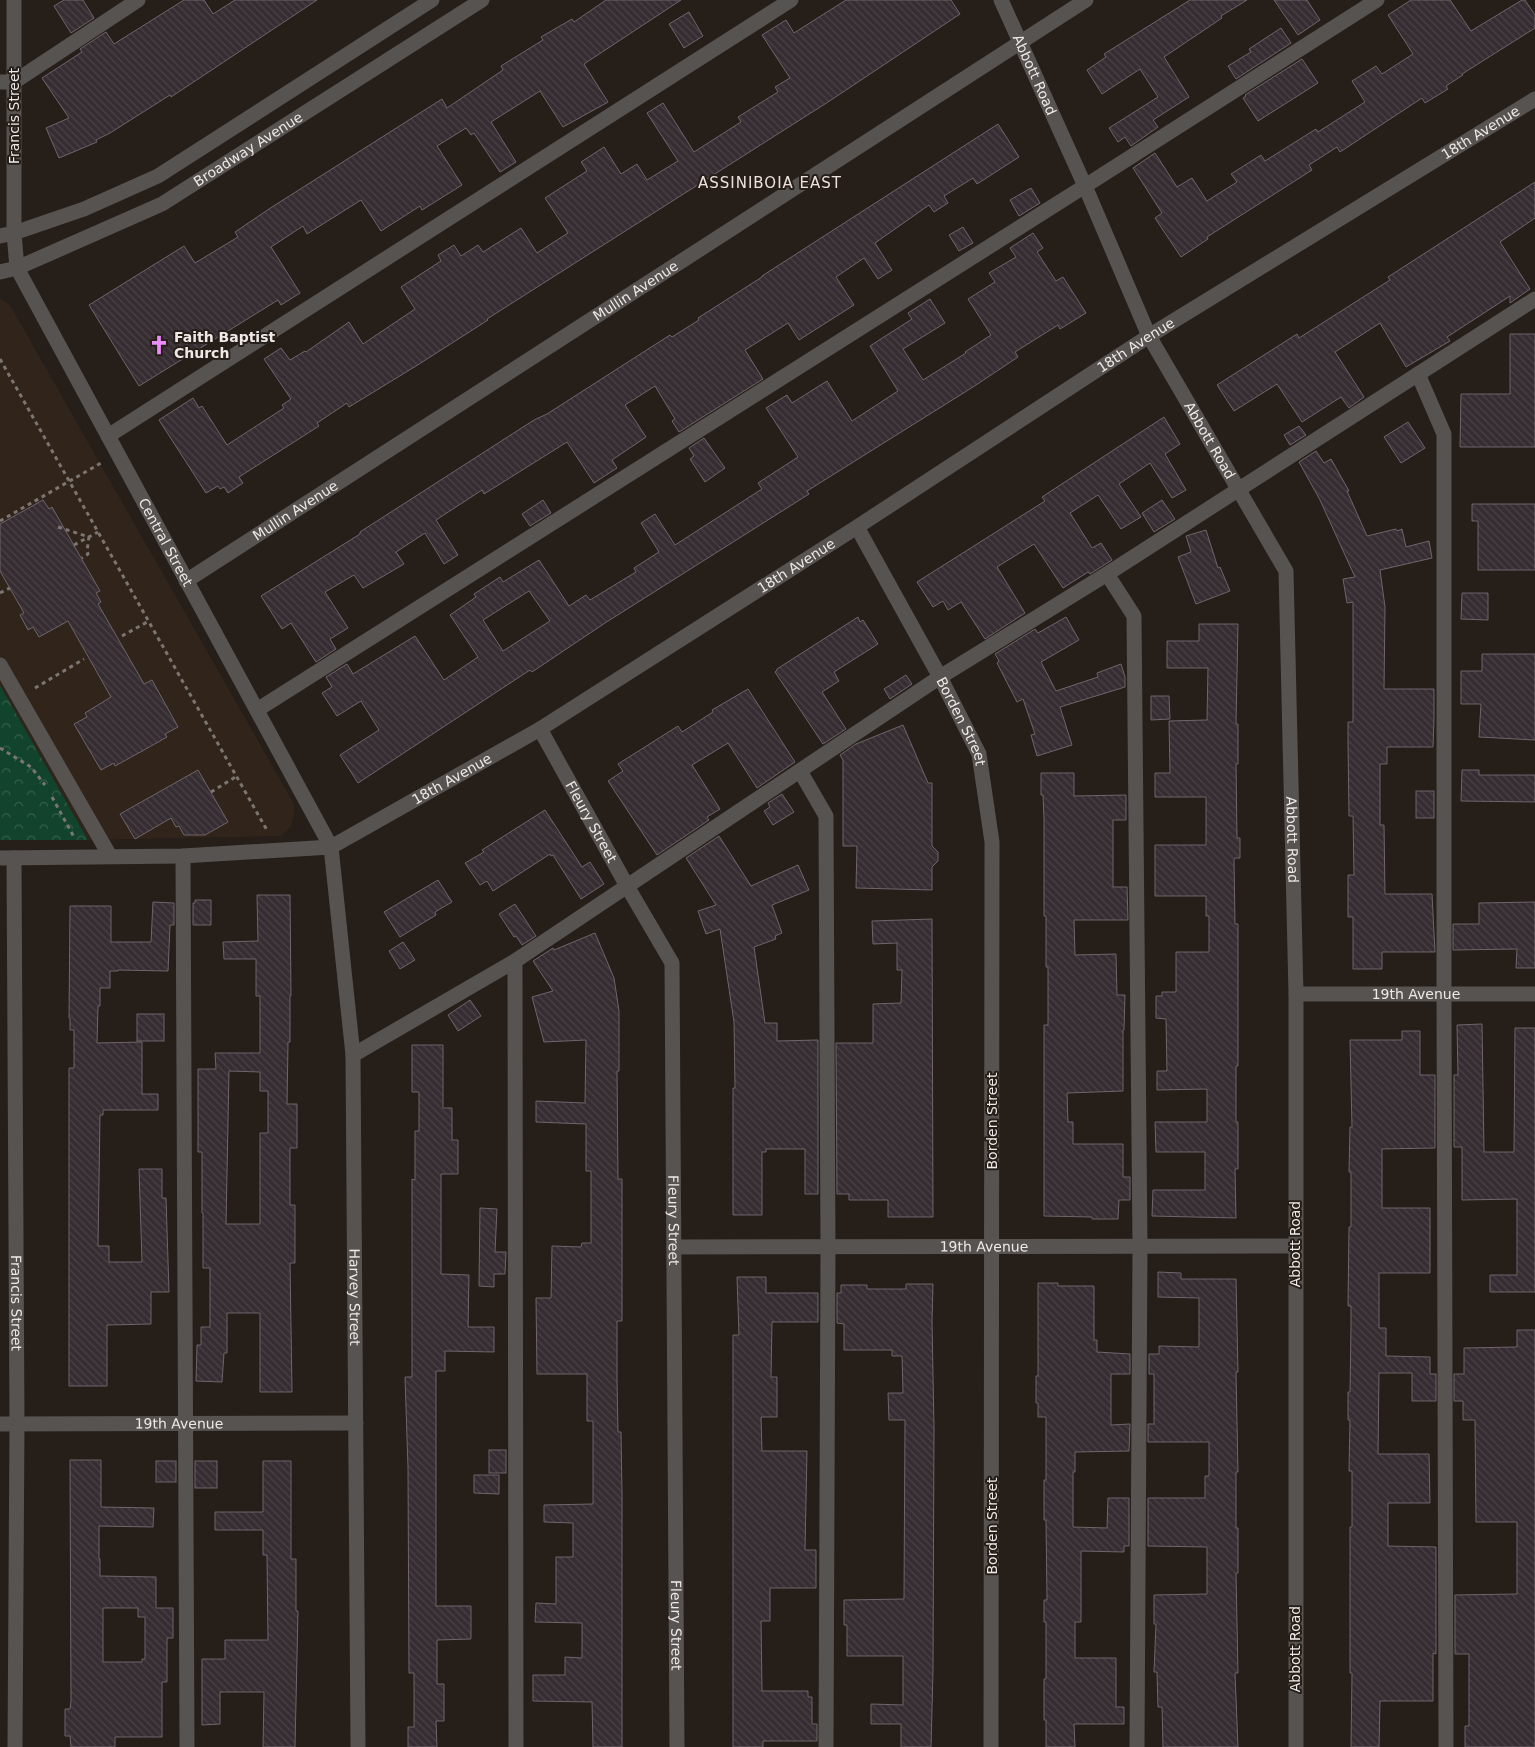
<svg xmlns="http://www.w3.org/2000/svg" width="1535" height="1747" viewBox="0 0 1535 1747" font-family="'DejaVu Sans',sans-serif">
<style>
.built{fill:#31241b}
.park{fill:url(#park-crowns)}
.building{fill:url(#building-back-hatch);stroke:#6f656b;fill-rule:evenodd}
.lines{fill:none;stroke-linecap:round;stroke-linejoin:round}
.path{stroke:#7c7672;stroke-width:3;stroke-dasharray:4 4;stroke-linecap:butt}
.minor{stroke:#575351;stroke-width:15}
.labels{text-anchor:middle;stroke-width:4;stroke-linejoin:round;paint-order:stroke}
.street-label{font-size:14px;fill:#eee9e6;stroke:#251e19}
.poi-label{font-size:14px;font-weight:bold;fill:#eee9e6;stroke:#251e19;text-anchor:start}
.neighbourhood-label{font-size:15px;letter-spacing:1px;fill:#ece2db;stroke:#251e19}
</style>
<defs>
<pattern id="park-crowns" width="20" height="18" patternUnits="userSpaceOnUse" patternTransform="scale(1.25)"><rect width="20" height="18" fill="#12432d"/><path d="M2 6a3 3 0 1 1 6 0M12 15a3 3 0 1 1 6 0" fill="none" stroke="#355e4b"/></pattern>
<pattern id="building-back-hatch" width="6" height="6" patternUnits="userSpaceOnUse" patternTransform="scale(1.25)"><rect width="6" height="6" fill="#352d32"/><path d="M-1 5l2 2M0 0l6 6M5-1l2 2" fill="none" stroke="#494146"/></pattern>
</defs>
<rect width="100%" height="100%" fill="#251e19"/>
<!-- built -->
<polygon class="built" points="0,298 10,305 290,797 294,805 294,816 291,826 281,836 88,840 0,685"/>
<!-- park -->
<polygon class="park" points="0,685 88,840 0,840"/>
<!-- building -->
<g class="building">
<polygon points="64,0 83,0 94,18 71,33 54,6"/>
<polygon points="184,0 204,0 213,14 235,0 317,0 171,97 170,95 110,133 96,140 97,142 59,158 46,128 69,118 42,78 82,52 80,49 106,32 114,44"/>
<polygon points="606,0 681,0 584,64 608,102 563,127 540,91 491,122 516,162 500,172 474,133 471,135 466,128 437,146 462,185 422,210 420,206 381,231 361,200 307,234 303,226 271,247 300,293 281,305 278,300 139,386 89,305 184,246 195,263 238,237 235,232 272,207 442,99 447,108 503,70 501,66 543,40 541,37 572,19 574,22"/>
<polygon points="846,0 951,0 960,14 828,102 487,319 488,320 416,366 349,407 347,403 317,423 319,426 239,477 243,483 228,493 224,487 220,489 218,486 206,493 159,420 193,398 199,408 202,406 227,445 284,408 282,405 291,399 264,359 281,348 290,360 305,351 306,352 349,322 363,344 415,309 401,287 441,261 438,255 454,245 461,256 478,245 483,252 521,228 537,253 568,233 545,198 587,171 581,162 604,147 621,174 637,164 647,180 678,161 647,113 663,103 694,152 741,122 738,117 778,92 775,87 790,78 762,35 786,20 794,33"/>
<polygon points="1190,0 1247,0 1221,16 1222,18 1164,57 1189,97 1153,120 1158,127 1131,146 1125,137 1118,142 1109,128 1158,97 1140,69 1102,94 1087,70 1106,57 1104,54"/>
<polygon points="1274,0 1307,0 1320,20 1298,35"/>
<polygon points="1411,0 1450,0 1471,31 1522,0 1525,0 1535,15 1535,28 1462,74 1463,75 1446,86 1448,89 1425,103 1422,98 1340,152 1337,147 1309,165 1312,170 1207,237 1208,239 1181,257 1155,218 1162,213 1133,168 1155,153 1177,187 1192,178 1207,201 1237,182 1231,174 1261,155 1265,161 1316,129 1318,132 1365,102 1352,81 1376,66 1382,74 1413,54 1388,15"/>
<polygon points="689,12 703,36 684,48 669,24"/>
<polygon points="1281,28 1291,43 1236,79 1228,66 1251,52 1249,49"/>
<polygon points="1302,59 1318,83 1258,121 1243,98 1246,96 1245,95"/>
<polygon points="998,124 1019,157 977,184 973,178 944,196 948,203 934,212 929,205 875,243 892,270 878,279 864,258 836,277 854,305 799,340 788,323 745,350 763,379 679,432 672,421 675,419 655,386 625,405 646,437 612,460 617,468 594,483 567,442 484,494 482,490 436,520 458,555 444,564 425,533 396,552 404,564 363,588 354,575 325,592 348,628 330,639 336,649 316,662 291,623 282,629 261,596 360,534 360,532 534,420 547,414 670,335 672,337 699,320 698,318 762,277 762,276"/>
<polygon points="1535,182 1535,218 1500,242 1530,289 1510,303 1510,296 1447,337 1450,341 1406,367 1380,323 1335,352 1364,397 1349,408 1341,397 1302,422 1277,384 1234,411 1217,385 1297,334 1299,338 1346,308 1390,280 1388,277"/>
<polygon points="1031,188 1040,203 1019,216 1010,200"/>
<polygon points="963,227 973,243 959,251 949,235"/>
<path d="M1033 233 1043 248 1037 252 1056 281 1063 277 1086 313 1060 329 1058 325 1015 352 1018 357 973 387 807 491 809 494 605 623 532 672 530 670 358 783 340 755 379 730 361 701 337 716 322 693 332 687 326 677 347 664 353 674 415 636 444 680 478 657 450 615 476 597 474 594 500 577 503 582 539 560 569 606 586 595 590 600 636 572 634 568 659 552 641 523 655 514 675 545 762 489 758 483 798 457 766 408 787 395 792 403 827 381 852 421 898 391 870 346 912 319 908 313 930 299 945 323 903 349 923 380 966 353 965 352 991 335 968 299 995 282 989 273 1016 257 1010 248ZM529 591 550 621 503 651 483 620Z"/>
<polygon points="1510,334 1535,334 1535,447 1460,447 1461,394 1510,394"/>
<polygon points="1164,417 1180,444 1165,454 1186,490 1172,498 1150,463 1119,484 1141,517 1121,529 1098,495 1070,513 1092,548 1101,543 1112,560 1090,574 1088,572 1063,588 1034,544 997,567 1025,613 985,639 961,602 948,610 943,601 933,607 917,582 1045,501 1042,497"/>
<polygon points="1408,422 1425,448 1401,463 1384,437"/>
<polygon points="1299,426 1306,435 1290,445 1284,435"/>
<polygon points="704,438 725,468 705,482 690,459 694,456 689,448"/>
<polygon points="1316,451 1324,463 1331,459 1349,491 1347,491 1367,536 1396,529 1397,531 1402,529 1406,547 1429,541 1432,558 1380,570 1385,607 1384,689 1434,689 1434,719 1433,747 1387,747 1387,764 1380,764 1380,825 1384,825 1385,894 1432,894 1435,952 1382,952 1382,969 1353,969 1353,917 1348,917 1348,875 1354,875 1353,816 1349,816 1348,742 1348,722 1353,722 1353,602 1347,603 1343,579 1355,577 1320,500 1299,462"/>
<polygon points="43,500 49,509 52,507 100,591 96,593 101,602 98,604 144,684 152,680 178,727 165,734 167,737 144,750 115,766 114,763 101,770 74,724 87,717 85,713 111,697 68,621 39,637 33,627 28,630 20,615 24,613 0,571 0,524"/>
<polygon points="543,500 551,513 530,526 522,514"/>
<polygon points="1162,500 1175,519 1154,532 1142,513"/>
<polygon points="1472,504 1535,504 1535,570 1478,570 1478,521 1472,521"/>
<polygon points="1206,530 1218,568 1220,567 1230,591 1196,604 1178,557 1191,552 1186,536"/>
<polygon points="1462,593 1488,593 1488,620 1461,619"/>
<polygon points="858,617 860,622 863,620 878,644 834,672 839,681 822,692 846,729 823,744 775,672 777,670 777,669"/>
<polygon points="1066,617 1079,640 1041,662 1056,691 1098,677 1097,673 1121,664 1125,677 1125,687 1060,707 1072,745 1037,756 1031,735 1035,734 1023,699 1017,702 997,663 999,661 995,654 1035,629 1038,633"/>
<polygon points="1199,624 1238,624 1236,724 1238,724 1238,764 1236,764 1237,838 1240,838 1240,858 1235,858 1234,860 1235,924 1238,924 1238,1066 1236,1066 1236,1122 1238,1122 1238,1169 1235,1169 1236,1218 1152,1216 1153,1190 1205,1190 1205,1152 1156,1152 1155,1122 1207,1122 1207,1089 1157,1090 1157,1071 1167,1071 1166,1019 1156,1018 1156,996 1162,996 1162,992 1176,992 1176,952 1209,952 1209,916 1206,916 1206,896 1155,896 1155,845 1206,845 1206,797 1155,797 1155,773 1170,773 1169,721 1207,720 1208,668 1167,668 1167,641 1199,641"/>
<polygon points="1482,654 1535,654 1535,740 1479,737 1481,704 1461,704 1461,671 1482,671"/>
<polygon points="906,675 912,684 890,699 884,689"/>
<polygon points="748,689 795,762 757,788 728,743 692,765 720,809 707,817 709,820 657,855 608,781 623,771 618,764 678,726 682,732 713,712 712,710"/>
<polygon points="1151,696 1169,696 1170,719 1151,720"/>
<polygon points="903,725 928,783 932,783 932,846 938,852 938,861 932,867 932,890 856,888 857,846 843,846 843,760 840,755 856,744"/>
<polygon points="198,770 228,822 205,835 184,835 179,826 176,827 171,818 135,839 120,814"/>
<polygon points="1462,770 1479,770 1479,775 1535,775 1535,802 1461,801"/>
<polygon points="1041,773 1074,773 1074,796 1126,795 1126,820 1113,820 1113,887 1127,887 1128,920 1074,920 1075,955 1116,954 1117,995 1125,995 1124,1030 1123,1030 1123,1091 1067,1093 1068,1122 1073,1122 1073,1144 1123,1144 1123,1177 1130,1177 1130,1200 1119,1200 1118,1219 1092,1219 1092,1217 1044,1216 1044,1025 1048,1025 1048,967 1046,967 1046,916 1044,916 1044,818 1043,795 1041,795"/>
<rect x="1416" y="791" width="18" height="27"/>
<polygon points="782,794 794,812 773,825 764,811 770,807 768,803"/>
<polygon points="545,810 582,867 590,862 604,884 581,899 553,855 551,856 550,854 493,891 487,881 480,885 465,863 484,852 482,850"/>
<polygon points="719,836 751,886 798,865 809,890 772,905 782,933 775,936 776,939 754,947 765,1023 777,1023 777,1041 818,1040 818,1194 805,1194 805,1149 766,1149 766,1152 762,1152 762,1215 733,1215 733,1088 735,1088 734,1022 720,929 706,934 698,911 716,905 686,858"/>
<polygon points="438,880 452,902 435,912 436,915 400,937 384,912"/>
<path d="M257 895H290L291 996H290V1042H288L287 1104H297V1148H290V1205H295V1263H290L292 1392H260V1313H227V1353H224L222 1382 196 1381 197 1345H201V1327H210V1268H203V1213H202V1152H198V1069H216L215 1053H260V996H256V959H224L223 942 258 941ZM229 1071 260 1072V1091H268V1133H260V1224H226Z"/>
<polygon points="195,900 211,900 211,925 193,925 193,903 195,903"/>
<polygon points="153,902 174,903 174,925 170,925 168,971 118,970 118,971 110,971 110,988 100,988 100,1006 98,1006 97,1043 142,1042 142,1094 158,1094 158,1110 103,1110 103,1115 100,1115 98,1246 109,1246 109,1262 142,1262 139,1169 162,1169 162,1198 166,1198 169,1292 151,1292 151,1324 107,1325 107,1386 69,1386 69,1068 74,1068 74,1030 70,1030 70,1018 69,1018 70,906 111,906 111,942 151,942"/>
<polygon points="1535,902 1535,968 1516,968 1517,949 1453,950 1453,924 1479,924 1479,903"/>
<polygon points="515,904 536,936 522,945 516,936 514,937 499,914"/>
<polygon points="932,919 933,1217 888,1217 888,1200 849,1200 849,1194 837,1194 836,1043 873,1043 873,1004 901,1003 902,970 897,970 897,943 873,944 872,921"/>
<polygon points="595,933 614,978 619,1011 619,1071 617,1071 618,1179 622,1179 622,1321 617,1321 617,1379 618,1432 621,1432 622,1494 622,1747 593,1747 592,1702 533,1701 533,1675 565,1675 565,1657 582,1658 582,1623 535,1622 536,1603 556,1604 556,1557 573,1557 573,1523 544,1522 544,1505 593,1504 593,1421 587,1421 587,1374 537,1374 536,1298 551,1298 552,1246 581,1247 582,1243 591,1243 591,1171 586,1171 586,1124 536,1122 536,1101 585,1103 586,1040 544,1042 532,997 553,991 533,961 553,948 554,950"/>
<polygon points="403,942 415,960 400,969 389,951"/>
<polygon points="470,1000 481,1016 458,1031 448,1015"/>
<rect x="137" y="1014" width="27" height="27"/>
<polygon points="1482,1024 1484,1152 1514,1152 1515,1028 1535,1028 1535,1292 1490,1292 1490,1275 1517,1275 1517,1199 1462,1200 1462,1147 1454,1147 1454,1075 1458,1075 1457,1025"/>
<polygon points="1402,1031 1420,1031 1420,1075 1435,1075 1435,1148 1382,1149 1382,1208 1430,1208 1430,1273 1379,1273 1379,1328 1386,1328 1386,1356 1430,1357 1430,1374 1436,1374 1436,1401 1412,1401 1412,1373 1379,1373 1378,1454 1429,1454 1430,1503 1388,1503 1388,1546 1436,1547 1436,1654 1433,1653 1433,1701 1380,1701 1379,1747 1351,1747 1352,1673 1350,1673 1350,1527 1352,1527 1352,1471 1349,1471 1350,1420 1348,1420 1348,1392 1350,1392 1351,1327 1351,1306 1348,1306 1349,1227 1351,1227 1351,1172 1349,1172 1350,1127 1352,1127 1350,1040 1402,1040"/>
<polygon points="412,1045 443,1045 443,1108 452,1108 452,1140 458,1140 458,1174 441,1174 441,1274 469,1275 468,1327 494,1327 494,1352 445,1351 445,1371 436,1371 436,1606 471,1606 471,1639 437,1640 437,1684 444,1684 444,1721 436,1721 437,1747 408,1747 408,1727 414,1727 414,1673 409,1673 408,1468 405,1377 412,1377 412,1179 415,1180 415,1131 419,1131 419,1092 412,1092"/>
<polygon points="480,1208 497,1209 495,1252 506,1252 505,1274 494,1274 494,1287 479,1286"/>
<polygon points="1158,1272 1181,1273 1181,1279 1236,1279 1238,1372 1236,1372 1238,1472 1236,1472 1236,1528 1238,1528 1238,1573 1236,1573 1238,1673 1235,1673 1238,1747 1163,1747 1162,1707 1158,1707 1157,1672 1154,1672 1156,1624 1154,1624 1154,1595 1207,1594 1207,1547 1148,1546 1148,1498 1205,1498 1205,1476 1209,1476 1209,1442 1148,1442 1148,1424 1154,1424 1154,1374 1149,1374 1149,1354 1159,1354 1159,1346 1199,1347 1199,1298 1158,1297"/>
<polygon points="737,1277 766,1277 766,1293 818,1293 818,1322 772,1322 771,1377 777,1377 777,1417 761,1417 762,1451 807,1451 805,1550 816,1550 816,1588 770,1588 770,1621 761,1621 762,1691 808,1691 808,1697 812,1697 812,1724 817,1724 817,1741 763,1741 763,1747 733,1747 733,1335 739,1335"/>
<polygon points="1038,1283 1058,1283 1058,1286 1094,1286 1094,1340 1097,1340 1097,1352 1130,1354 1130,1374 1111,1374 1111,1425 1130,1424 1129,1451 1075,1452 1075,1472 1073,1472 1073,1527 1107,1528 1108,1498 1129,1498 1129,1546 1124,1546 1124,1552 1081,1551 1081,1622 1075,1622 1075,1658 1116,1658 1116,1707 1124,1707 1124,1724 1074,1724 1075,1747 1046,1747 1046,1720 1044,1720 1044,1679 1046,1679 1046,1622 1044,1622 1044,1600 1047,1600 1046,1520 1044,1520 1044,1480 1046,1480 1046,1417 1038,1417 1038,1403 1036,1403 1036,1376 1038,1376"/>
<polygon points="906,1284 933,1284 932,1321 934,1428 933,1671 931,1747 901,1747 901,1724 871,1724 871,1704 903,1705 903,1656 847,1656 847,1625 844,1625 844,1600 904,1599 905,1420 889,1420 888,1393 903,1393 902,1356 892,1356 892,1350 844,1350 844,1324 837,1323 837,1293 841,1293 841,1285 867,1285 867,1289 906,1289"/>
<polygon points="1517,1330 1535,1330 1535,1747 1465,1747 1465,1726 1469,1726 1469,1654 1455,1654 1455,1595 1517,1594 1517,1522 1476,1522 1475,1420 1463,1420 1463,1401 1454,1401 1454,1374 1464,1374 1464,1348 1517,1347"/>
<rect x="489" y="1450" width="17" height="23"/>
<path d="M70 1460H101V1507L154 1508 153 1527 99 1526V1559H100V1576L156 1577V1608H173V1638H167V1682H162V1737H115V1747H71L70 1736H65V1709H70L71 1701ZM103 1608H138V1617H145V1659H142V1662H103Z"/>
<rect x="156" y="1461" width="20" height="21"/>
<rect x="195" y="1461" width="22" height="27"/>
<polygon points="263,1461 291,1461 291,1559 296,1559 296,1611 298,1611 295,1747 263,1747 264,1692 220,1692 220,1724 202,1725 202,1659 225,1659 225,1640 268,1640 267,1555 263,1555 263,1530 215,1530 215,1512 263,1512"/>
<polygon points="474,1475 499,1475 499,1494 474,1493"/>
</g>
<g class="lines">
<!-- path -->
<g class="path">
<polyline points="0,359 268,832"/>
<polyline points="0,521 101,463"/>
<polyline points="58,527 89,537 87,551 88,554 82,558"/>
<polyline points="74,545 98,532"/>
<polyline points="0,593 10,588"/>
<polyline points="122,636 149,621"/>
<polyline points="35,688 84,659"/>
<polyline points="0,748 31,767 45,785"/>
<polyline points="211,792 237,776"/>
<polyline points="52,797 75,839"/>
</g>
<!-- minor -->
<g class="minor">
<path id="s1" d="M14 0V233L17 268 331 847 353 1055 358 1747"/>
<path id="s2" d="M1001 0 1085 186 1149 336 1286 571 1296 994V1747"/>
<polyline points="0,82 14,82 138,0"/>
<polyline points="0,236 14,233 84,209 158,176 432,0"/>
<path id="s3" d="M0 272 17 268 162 204 482 0"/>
<polyline points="1418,374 1444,434 1444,995 1446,1747"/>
<polyline points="108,436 791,0"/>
<path id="s4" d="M857 527 940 677 979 754 992 842 991 1747"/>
<polyline points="1107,574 1134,616 1140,1246 1137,1747"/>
<path id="s5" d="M186 581 1086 0"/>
<polyline points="0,665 110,856"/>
<polyline points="257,710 1085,186 1377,0"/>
<path id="s6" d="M540 729 627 886 672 963 677 1747"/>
<polyline points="800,771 826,816 828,1248 826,1747"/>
<polyline points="183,856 187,1747"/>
<path id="s7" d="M0 858 183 856 331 847 540 729 857 527 1149 336 1535 99"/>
<path id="s8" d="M14 858 17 1424 15 1747"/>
<polyline points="515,961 516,1747"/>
<path id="s9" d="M1296 994H1535"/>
<polyline points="353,1055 515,961 940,677 1107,574 1535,299"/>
<path id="s10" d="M674 1247 1295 1246"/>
<path id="s11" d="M0 1424 356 1423"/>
</g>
</g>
<!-- icons -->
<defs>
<symbol id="church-bare" viewBox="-9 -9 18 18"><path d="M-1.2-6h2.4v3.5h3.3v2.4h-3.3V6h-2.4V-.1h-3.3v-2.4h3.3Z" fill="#ec8cfb" stroke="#251e19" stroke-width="2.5" paint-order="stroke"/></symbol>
</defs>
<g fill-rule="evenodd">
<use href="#church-bare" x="145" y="331" width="28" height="28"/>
</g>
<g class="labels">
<!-- street labels -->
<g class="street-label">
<text dy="5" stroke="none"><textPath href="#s2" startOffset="82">Abbott Road</textPath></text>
<text transform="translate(14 116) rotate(-90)" y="5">Francis Street</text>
<text dy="5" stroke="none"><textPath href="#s7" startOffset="1685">18th Avenue</textPath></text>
<text dy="5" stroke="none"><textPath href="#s3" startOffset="278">Broadway Avenue</textPath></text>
<text dy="5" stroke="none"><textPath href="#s5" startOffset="535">Mullin Avenue</textPath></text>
<text dy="5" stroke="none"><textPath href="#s7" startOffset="1280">18th Avenue</textPath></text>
<text dy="5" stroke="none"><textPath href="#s2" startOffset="488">Abbott Road</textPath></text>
<text dy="5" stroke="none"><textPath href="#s5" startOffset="130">Mullin Avenue</textPath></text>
<text dy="5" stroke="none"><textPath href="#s1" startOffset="580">Central Street</textPath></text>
<text dy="5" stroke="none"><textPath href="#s7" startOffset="875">18th Avenue</textPath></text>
<text dy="5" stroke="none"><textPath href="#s4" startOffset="221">Borden Street</textPath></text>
<text dy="5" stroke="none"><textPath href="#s7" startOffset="470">18th Avenue</textPath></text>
<text dy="5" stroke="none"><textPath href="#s6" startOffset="106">Fleury Street</textPath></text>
<text dy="5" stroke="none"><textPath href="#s2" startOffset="908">Abbott Road</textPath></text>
<text dy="5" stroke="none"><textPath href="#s9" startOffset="120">19th Avenue</textPath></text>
<text transform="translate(992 1121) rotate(-90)" y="5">Borden Street</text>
<text dy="5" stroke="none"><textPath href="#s6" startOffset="526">Fleury Street</textPath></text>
<text transform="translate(1295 1244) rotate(-90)" y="5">Abbott Road</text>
<text dy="5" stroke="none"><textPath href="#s10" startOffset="310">19th Avenue</textPath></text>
<text dy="5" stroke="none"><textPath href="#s1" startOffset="1378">Harvey Street</textPath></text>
<text dy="5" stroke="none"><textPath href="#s8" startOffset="445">Francis Street</textPath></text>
<text dy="5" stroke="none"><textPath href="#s11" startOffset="179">19th Avenue</textPath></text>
<text transform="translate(992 1526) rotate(-90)" y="5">Borden Street</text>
<text dy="5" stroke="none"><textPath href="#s6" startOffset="931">Fleury Street</textPath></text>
<text transform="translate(1295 1649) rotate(-90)" y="5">Abbott Road</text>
</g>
<!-- poi labels -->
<g class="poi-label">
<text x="174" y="342">Faith Baptist<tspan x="174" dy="16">Church</tspan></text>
</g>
<!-- neighbourhood labels -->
<g class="neighbourhood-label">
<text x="770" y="188">ASSINIBOIA EAST</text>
</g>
</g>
</svg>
